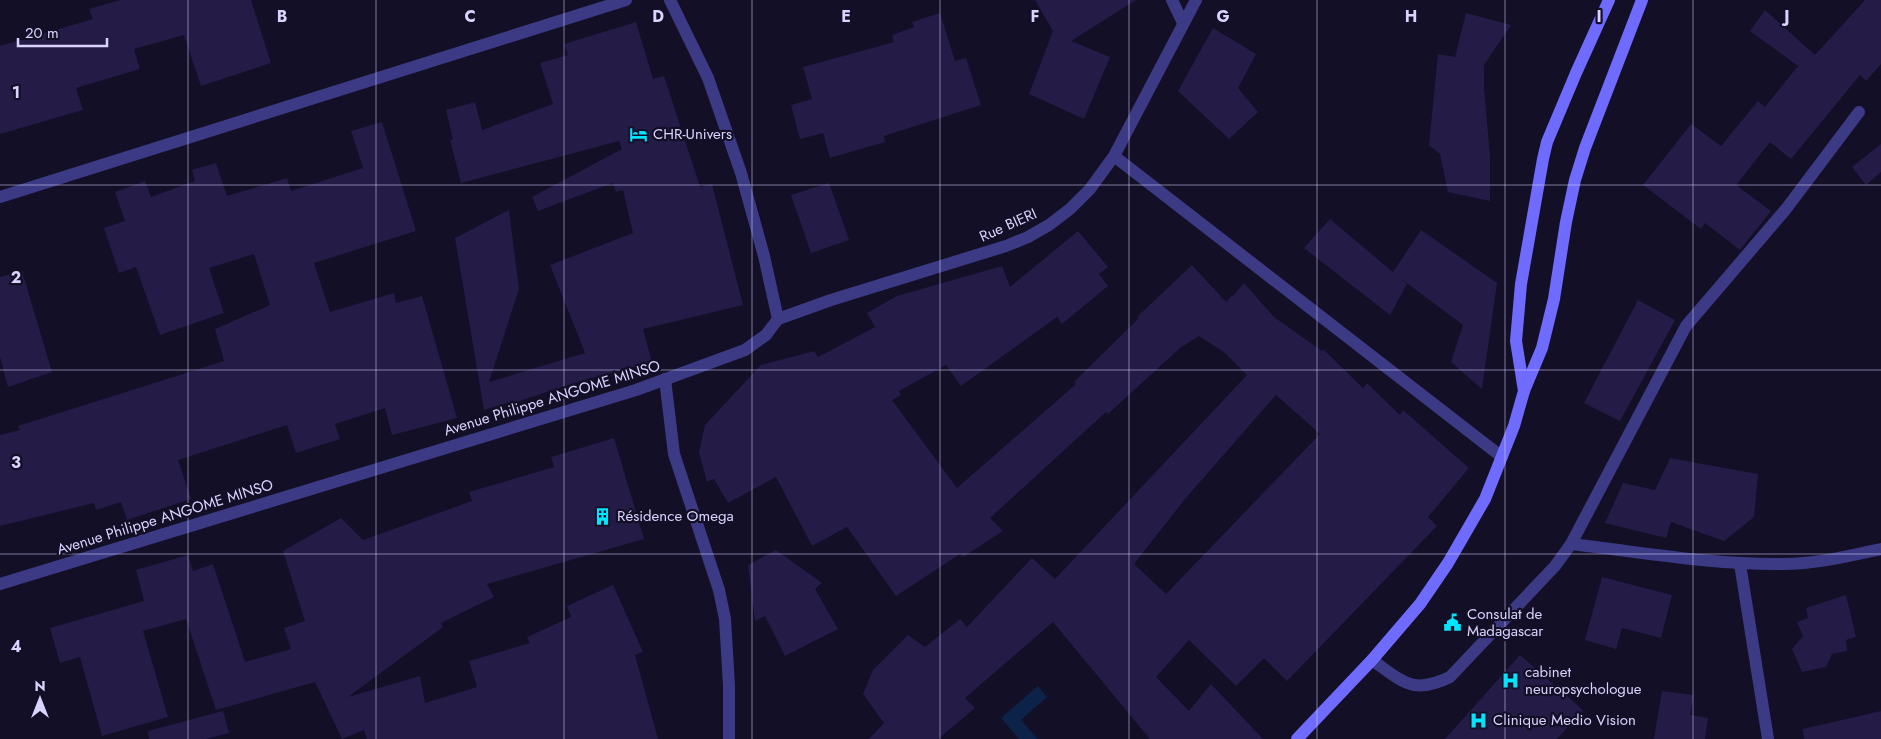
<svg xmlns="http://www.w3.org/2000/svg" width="1881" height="739" viewBox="0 0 1881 739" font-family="Jost,sans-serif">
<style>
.water{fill:#0c2248}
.building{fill:#241b47;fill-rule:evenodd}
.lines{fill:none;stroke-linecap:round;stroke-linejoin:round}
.street{stroke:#3d3a85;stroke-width:12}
.secondary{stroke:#6f6bff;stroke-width:12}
.grid{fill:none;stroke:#d9d4ff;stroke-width:1;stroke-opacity:0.55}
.labels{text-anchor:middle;stroke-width:4.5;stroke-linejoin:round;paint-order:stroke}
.poi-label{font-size:15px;fill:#d9d4ff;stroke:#130f26;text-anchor:start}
.street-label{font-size:15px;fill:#d9d4ff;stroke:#130f26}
.grid-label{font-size:16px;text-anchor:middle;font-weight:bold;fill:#d9d4ff;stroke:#130f26;stroke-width:4.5;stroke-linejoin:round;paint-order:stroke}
</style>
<rect width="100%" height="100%" fill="#130f26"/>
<!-- water -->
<polygon class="water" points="1038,686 1047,697 1021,720 1038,739 1019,739 1001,718"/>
<!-- building -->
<g class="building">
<polygon points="120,0 251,0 271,63 201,86 184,35 134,49 140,69 76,88 83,110 0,134 0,46 93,19 89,9"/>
<polygon points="1035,0 1136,0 1071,41 1110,57 1084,119 1029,94 1053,31"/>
<polygon points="1865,0 1881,0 1881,64 1866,81 1860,75 1791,159 1770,142 1736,185 1771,211 1740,250 1705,223 1701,229 1643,185 1691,124 1721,146 1758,101 1765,107 1798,66 1750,31 1765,10 1815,55"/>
<polygon points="940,13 955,61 966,58 981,105 884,136 885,142 830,158 823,133 800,139 791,105 812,99 803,67 894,42 892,35 914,27 912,22"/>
<polygon points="1466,13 1511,25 1484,65 1484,87 1490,156 1490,201 1448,192 1440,154 1429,145 1438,54 1455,57"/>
<polygon points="636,22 653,79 664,76 700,187 712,184 743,305 643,329 652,362 577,382 514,403 513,401 484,410 455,238 509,210 519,289 489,382 585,353 550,265 633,233 623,190 616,192 613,183 538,211 532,197 622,149 619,141 461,183 450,140 453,139 446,110 475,102 482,130 553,104 540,63 568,55 564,44"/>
<polygon points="1213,28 1256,54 1238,88 1258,112 1229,139 1178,91"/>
<polygon points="382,122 416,231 314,263 330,312 394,293 396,303 422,296 457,418 392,435 385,408 335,424 340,439 296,453 287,425 178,460 191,499 127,520 121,502 96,510 94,503 0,526 0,435 20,430 18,426 224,361 215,329 270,305 254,254 209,268 224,313 160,335 136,267 119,273 104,228 125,221 115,192 145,181 151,197 195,181 192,170 216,163 227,196 287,178 291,191 363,168 351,131"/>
<polygon points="1881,144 1881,172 1866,185 1852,167"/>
<polygon points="829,183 849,240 811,253 791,195"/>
<polygon points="1330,219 1393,272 1421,230 1497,283 1482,389 1451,362 1463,325 1400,278 1407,284 1390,315 1304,248"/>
<path d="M1078 231 1108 267 1099 274 1108 286 1062 324 1057 317 961 386 946 365 899 391 901 395 892 400 957 488 1076 384 1074 382 1139 318 1137 317 1192 265 1226 302 1232 295 1233 296 1244 283 1274 317 1322 351 1323 349 1363 388 1367 383 1400 415 1403 410 1469 468 1428 517 1437 526 1287 681 1264 658 1236 686 1189 640 1156 677 1189 711 1211 684 1263 739H1150L1053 622 965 698 975 708 938 739H869L884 723 863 694 873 670 908 635 925 647 960 619 967 627 1032 558 1055 579 1247 375 1224 352 1199 336 1180 348 1108 414 1106 412 990 518 1003 531 963 557 960 554 896 596 847 527 812 546 776 477 728 503 714 479 707 482 699 452 705 425 761 365 814 351 818 357 875 327 867 313 897 296 1002 266 1010 287ZM1276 395 1320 434 1166 594 1134 564 1185 499Z"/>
<polygon points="22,271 52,372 8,387 0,357 0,277"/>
<polygon points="1638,300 1675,320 1620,421 1584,403"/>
<polygon points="614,438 644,539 487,584 494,597 441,623 443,627 348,697 420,676 425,703 477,687 469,661 530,643 527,637 571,617 567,606 613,585 643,652 635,655 658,739 367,739 364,730 342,739 315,682 216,710 186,619 143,631 168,717 102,736 80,657 60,663 50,628 144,601 136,570 188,555 193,571 213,564 245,662 291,649 284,628 305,621 283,551 341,518 363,540 472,501 469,492 554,467 551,457"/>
<polygon points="1670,458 1758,474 1754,517 1724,541 1671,522 1666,538 1605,523 1623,483 1655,490"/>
<polygon points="776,550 822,583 815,589 838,629 785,656 765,616 755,621 748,565"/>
<polygon points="1602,577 1672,595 1661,638 1622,628 1616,649 1585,640"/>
<polygon points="1846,595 1856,637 1846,640 1847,651 1832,654 1826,667 1802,672 1792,649 1803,636 1797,622 1808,618 1806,608"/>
<polygon points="1520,655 1583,710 1557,739 1445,739"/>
<polygon points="1662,691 1694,695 1690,715 1708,718 1705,739 1654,739"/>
<polygon points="223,711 229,733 206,739 149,739 148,731"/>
<polygon points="1881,711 1881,739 1804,739 1803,729"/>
</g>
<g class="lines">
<!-- street -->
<g class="street">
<polyline points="1172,0 1183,23"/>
<polyline points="1114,156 1502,457"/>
<polyline points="0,197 626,0"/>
<polyline points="778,319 831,300 1006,246 1028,237 1049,225 1070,209 1090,189 1114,156 1196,0"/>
<polyline points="665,379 674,454 719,590 725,619 729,686 729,739"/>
<path d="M1571 544C1641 552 1712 565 1783 564 1816 564 1849 556 1881 549"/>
<polyline points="1740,564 1768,739"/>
<polyline points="0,584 636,390 745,350 766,335 778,319 764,256 741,173 708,78 670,0"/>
<path d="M1372 660C1403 682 1413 695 1450 677L1555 566 1571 544 1686 326 1786 209 1859 112"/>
</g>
<!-- secondary -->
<g class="secondary">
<polyline points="1524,391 1516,341 1521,284 1543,159 1547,142 1576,73 1609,0"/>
<polyline points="1297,739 1372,660 1420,604 1448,563 1485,499 1514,426 1524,391 1542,348 1554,299 1566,222 1575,180 1585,148 1642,0"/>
</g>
</g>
<!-- grid -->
<path class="grid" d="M188 0V739M376 0V739M564 0V739M752 0V739M940 0V739M1129 0V739M1317 0V739M1505 0V739M1693 0V739M0 185H1881M0 370H1881M0 554H1881"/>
<!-- icons -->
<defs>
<symbol id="hotel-bare" viewBox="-9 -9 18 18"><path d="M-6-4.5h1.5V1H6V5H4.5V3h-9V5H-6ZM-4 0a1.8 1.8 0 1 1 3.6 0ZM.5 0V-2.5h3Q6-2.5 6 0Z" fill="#00e5ff" stroke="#130f26" stroke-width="2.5" paint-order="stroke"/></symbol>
<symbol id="building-bare" viewBox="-9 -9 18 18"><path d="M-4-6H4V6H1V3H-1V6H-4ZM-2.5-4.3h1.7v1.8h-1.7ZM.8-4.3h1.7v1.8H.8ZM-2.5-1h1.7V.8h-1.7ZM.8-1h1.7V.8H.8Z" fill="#00e5ff" stroke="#130f26" stroke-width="2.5" paint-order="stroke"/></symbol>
<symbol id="civic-bare" viewBox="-9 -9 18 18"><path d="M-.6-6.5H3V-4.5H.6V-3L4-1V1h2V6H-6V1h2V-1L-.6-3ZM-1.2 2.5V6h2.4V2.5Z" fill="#00e5ff" stroke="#130f26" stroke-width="2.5" paint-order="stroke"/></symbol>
<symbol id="hospital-bare" viewBox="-9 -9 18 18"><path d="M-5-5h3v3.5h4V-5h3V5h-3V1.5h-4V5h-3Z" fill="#00e5ff" stroke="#130f26" stroke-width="2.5" paint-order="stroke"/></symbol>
</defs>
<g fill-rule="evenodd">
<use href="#hotel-bare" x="626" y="122" width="25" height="25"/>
<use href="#building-bare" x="590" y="504" width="25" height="25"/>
<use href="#civic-bare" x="1440" y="610" width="25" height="25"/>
<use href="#hospital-bare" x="1498" y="668" width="25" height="25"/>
<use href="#hospital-bare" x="1466" y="708" width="25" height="25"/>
</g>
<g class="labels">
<!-- poi labels -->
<g class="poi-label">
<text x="653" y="139">CHR-Univers</text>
<text x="617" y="521">Résidence Omega</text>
<text x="1467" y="619">Consulat de<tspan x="1467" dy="17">Madagascar</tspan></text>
<text x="1525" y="677">cabinet<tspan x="1525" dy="17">neuropsychologue</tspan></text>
<text x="1493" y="725">Clinique Medio Vision</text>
</g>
<!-- street labels -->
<g class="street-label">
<text transform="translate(1008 225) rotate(-24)" y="5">Rue BIERI</text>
<text transform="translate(552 398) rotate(-17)" y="5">Avenue Philippe ANGOME MINSO</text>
<text transform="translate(165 517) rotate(-17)" y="5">Avenue Philippe ANGOME MINSO</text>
</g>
</g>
<g class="grid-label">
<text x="282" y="22">B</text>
<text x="470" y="22">C</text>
<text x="658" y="22">D</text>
<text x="846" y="22">E</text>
<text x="1035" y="22">F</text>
<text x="1223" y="22">G</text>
<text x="1411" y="22">H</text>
<text x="1599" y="22">I</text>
<text x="1787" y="22">J</text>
<text x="16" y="98">1</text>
<text x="16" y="283">2</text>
<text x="16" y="468">3</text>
<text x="16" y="652">4</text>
</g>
<!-- north arrow -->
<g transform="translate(40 699)" stroke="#130f26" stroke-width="4" paint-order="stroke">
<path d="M0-4L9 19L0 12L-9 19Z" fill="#d9d4ff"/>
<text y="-8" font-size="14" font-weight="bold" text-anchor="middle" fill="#d9d4ff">N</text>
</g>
<!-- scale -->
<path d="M18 38v8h89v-8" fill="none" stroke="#d9d4ff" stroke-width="2.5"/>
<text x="25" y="38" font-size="15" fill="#d9d4ff" stroke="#130f26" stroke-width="4" paint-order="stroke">20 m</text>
</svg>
